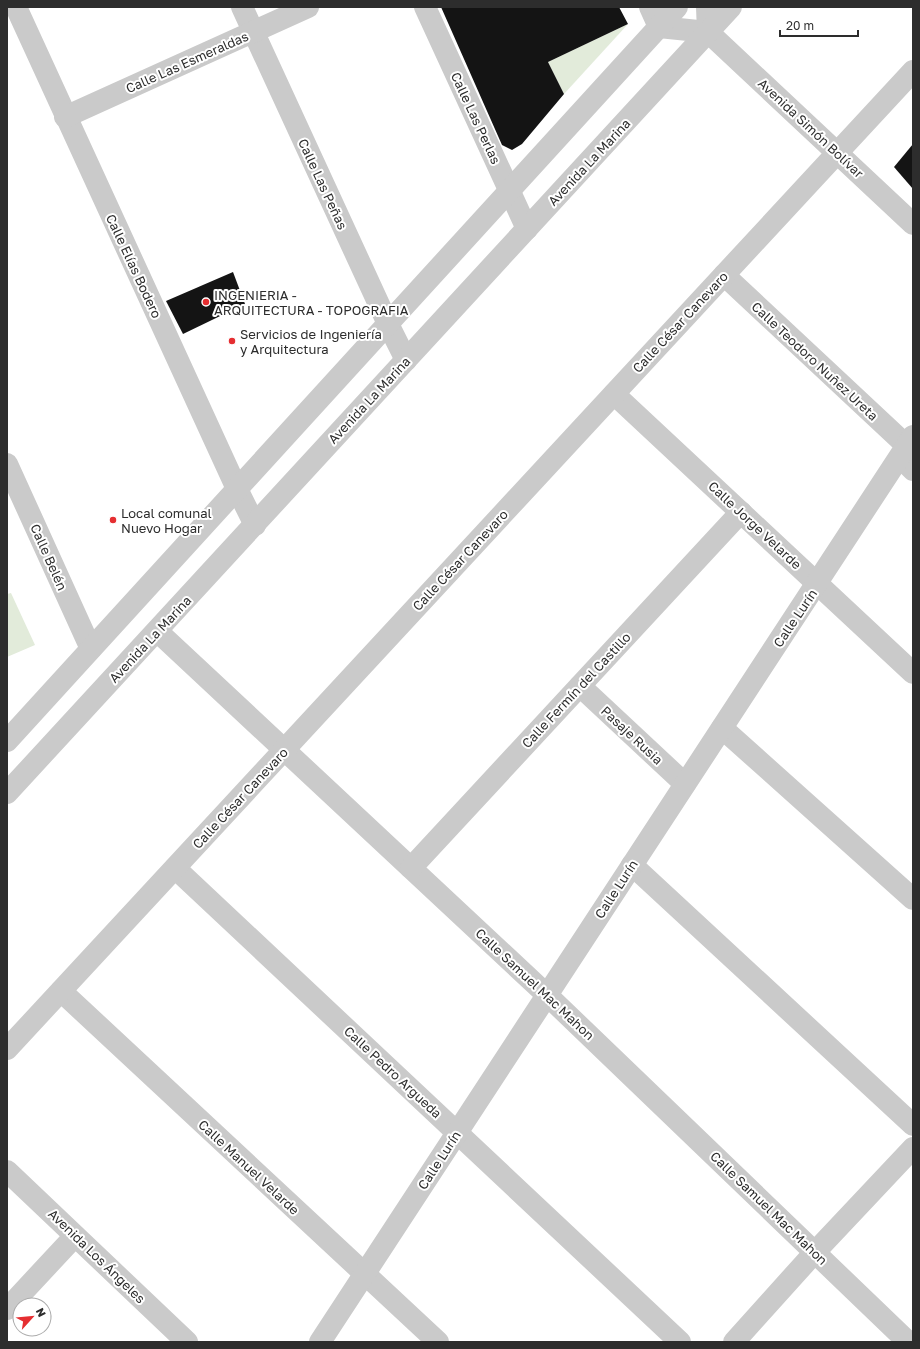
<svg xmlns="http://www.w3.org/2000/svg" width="920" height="1349" viewBox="0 0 920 1349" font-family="'Golos Text',sans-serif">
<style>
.green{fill:#e2ebda}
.building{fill:#141414}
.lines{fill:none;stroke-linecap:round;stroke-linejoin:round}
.minor{stroke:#cacaca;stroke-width:22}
.tertiary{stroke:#cacaca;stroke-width:22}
.poi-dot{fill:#e52e31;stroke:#fff;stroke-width:1.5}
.labels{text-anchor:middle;stroke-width:4;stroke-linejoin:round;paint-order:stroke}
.street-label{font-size:13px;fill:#2d2d2d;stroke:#fff}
.poi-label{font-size:13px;fill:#2d2d2d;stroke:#fff;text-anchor:start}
</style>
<rect width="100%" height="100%" fill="#fff"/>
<!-- green -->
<g class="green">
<polygon points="628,24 564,94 548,62"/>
<polygon points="11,593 35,645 7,657 7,594"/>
</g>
<!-- building -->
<g class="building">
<polygon points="441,7 619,7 628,24 548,62 564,94 522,144 512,150 502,145"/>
<polygon points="913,144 913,189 894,167"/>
<polygon points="233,272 245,304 183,334 166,301"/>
</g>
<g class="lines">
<!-- minor -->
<g class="minor">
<polyline points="16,7 237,489 255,525"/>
<polyline points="242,7 388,324 406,360"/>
<polyline points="425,7 527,229"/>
<polyline points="708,32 913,224"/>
<polyline points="65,117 308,7"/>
<polyline points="724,275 907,446"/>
<polyline points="614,394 913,673"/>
<polyline points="900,457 913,470"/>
<polyline points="7,464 91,649"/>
<polyline points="157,631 547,995 908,1342"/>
<polyline points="580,686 685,784"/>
<polyline points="722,728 913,899"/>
<polyline points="632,865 913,1125"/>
<polyline points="175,868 680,1342"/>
<polyline points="411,868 741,512"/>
<polyline points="61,991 438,1342"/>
<polyline points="7,1049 913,71"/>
<polyline points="7,1171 187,1342"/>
<polyline points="7,1309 75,1236"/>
<polyline points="320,1342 913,436"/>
<polyline points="734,1342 815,1252 913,1148"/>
</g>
<!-- tertiary -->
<g class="tertiary">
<polyline points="650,7 659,27"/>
<polyline points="707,7 708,32"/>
<polyline points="659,27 708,32"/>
<polyline points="7,741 677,7"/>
<polyline points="7,793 731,7"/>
</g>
</g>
<!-- markers -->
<g class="poi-dot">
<circle cx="206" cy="302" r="4"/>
<circle cx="232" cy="341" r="4"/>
<circle cx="113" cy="520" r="4"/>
</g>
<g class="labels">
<!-- street labels -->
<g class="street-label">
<text transform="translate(187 62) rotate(-24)" y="5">Calle Las Esmeraldas</text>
<text transform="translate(476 118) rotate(65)" y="5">Calle Las Perlas</text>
<text transform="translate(811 128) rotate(43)" y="5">Avenida Simón Bolívar</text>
<text transform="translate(589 162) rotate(-47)" y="5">Avenida La Marina</text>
<text transform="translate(323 184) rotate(65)" y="5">Calle Las Peñas</text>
<text transform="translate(134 266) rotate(65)" y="5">Calle Elías Bodero</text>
<text transform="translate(680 322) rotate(-47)" y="5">Calle César Canevaro</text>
<text transform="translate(815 361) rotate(43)" y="5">Calle Teodoro Nuñez Ureta</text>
<text transform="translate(369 400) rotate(-47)" y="5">Avenida La Marina</text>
<text transform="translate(755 525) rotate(43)" y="5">Calle Jorge Velarde</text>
<text transform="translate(49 557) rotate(66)" y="5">Calle Belén</text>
<text transform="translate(460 560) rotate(-47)" y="5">Calle César Canevaro</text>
<text transform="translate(795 618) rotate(-56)" y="5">Calle Lurín</text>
<text transform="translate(150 639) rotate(-47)" y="5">Avenida La Marina</text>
<text transform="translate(576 690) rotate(-47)" y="5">Calle Fermín del Castillo</text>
<text transform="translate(632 735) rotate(43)" y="5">Pasaje Rusia</text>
<text transform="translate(240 798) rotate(-47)" y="5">Calle César Canevaro</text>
<text transform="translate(616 889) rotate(-57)" y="5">Calle Lurín</text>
<text transform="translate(535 984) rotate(43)" y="5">Calle Samuel Mac Mahon</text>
<text transform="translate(393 1072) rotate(43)" y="5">Calle Pedro Argueda</text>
<text transform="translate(439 1160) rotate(-57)" y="5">Calle Lurín</text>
<text transform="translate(249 1167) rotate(43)" y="5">Calle Manuel Velarde</text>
<text transform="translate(769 1208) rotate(44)" y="5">Calle Samuel Mac Mahon</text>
<text transform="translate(97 1256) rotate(44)" y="5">Avenida Los Ángeles</text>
</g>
<!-- poi labels -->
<g class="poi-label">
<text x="214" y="300">INGENIERIA -<tspan x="214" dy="15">ARQUITECTURA - TOPOGRAFIA</tspan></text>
<text x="240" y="339">Servicios de Ingeniería<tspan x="240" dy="15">y Arquitectura</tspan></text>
<text x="121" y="518">Local comunal<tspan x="121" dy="15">Nuevo Hogar</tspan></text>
</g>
</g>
<!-- border -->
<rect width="920" height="1349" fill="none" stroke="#2d2d2d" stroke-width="16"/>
<!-- north arrow -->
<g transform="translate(32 1317) rotate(63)"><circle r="19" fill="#ffffff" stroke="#ababab"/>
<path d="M0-3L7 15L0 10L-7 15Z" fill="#e52e31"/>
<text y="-6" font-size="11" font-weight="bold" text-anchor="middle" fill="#2d2d2d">N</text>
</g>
<!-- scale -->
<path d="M780 30v6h78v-6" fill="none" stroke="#2d2d2d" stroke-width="2"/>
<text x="786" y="30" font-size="12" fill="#2d2d2d" stroke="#ffffff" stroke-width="3" paint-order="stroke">20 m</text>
</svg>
